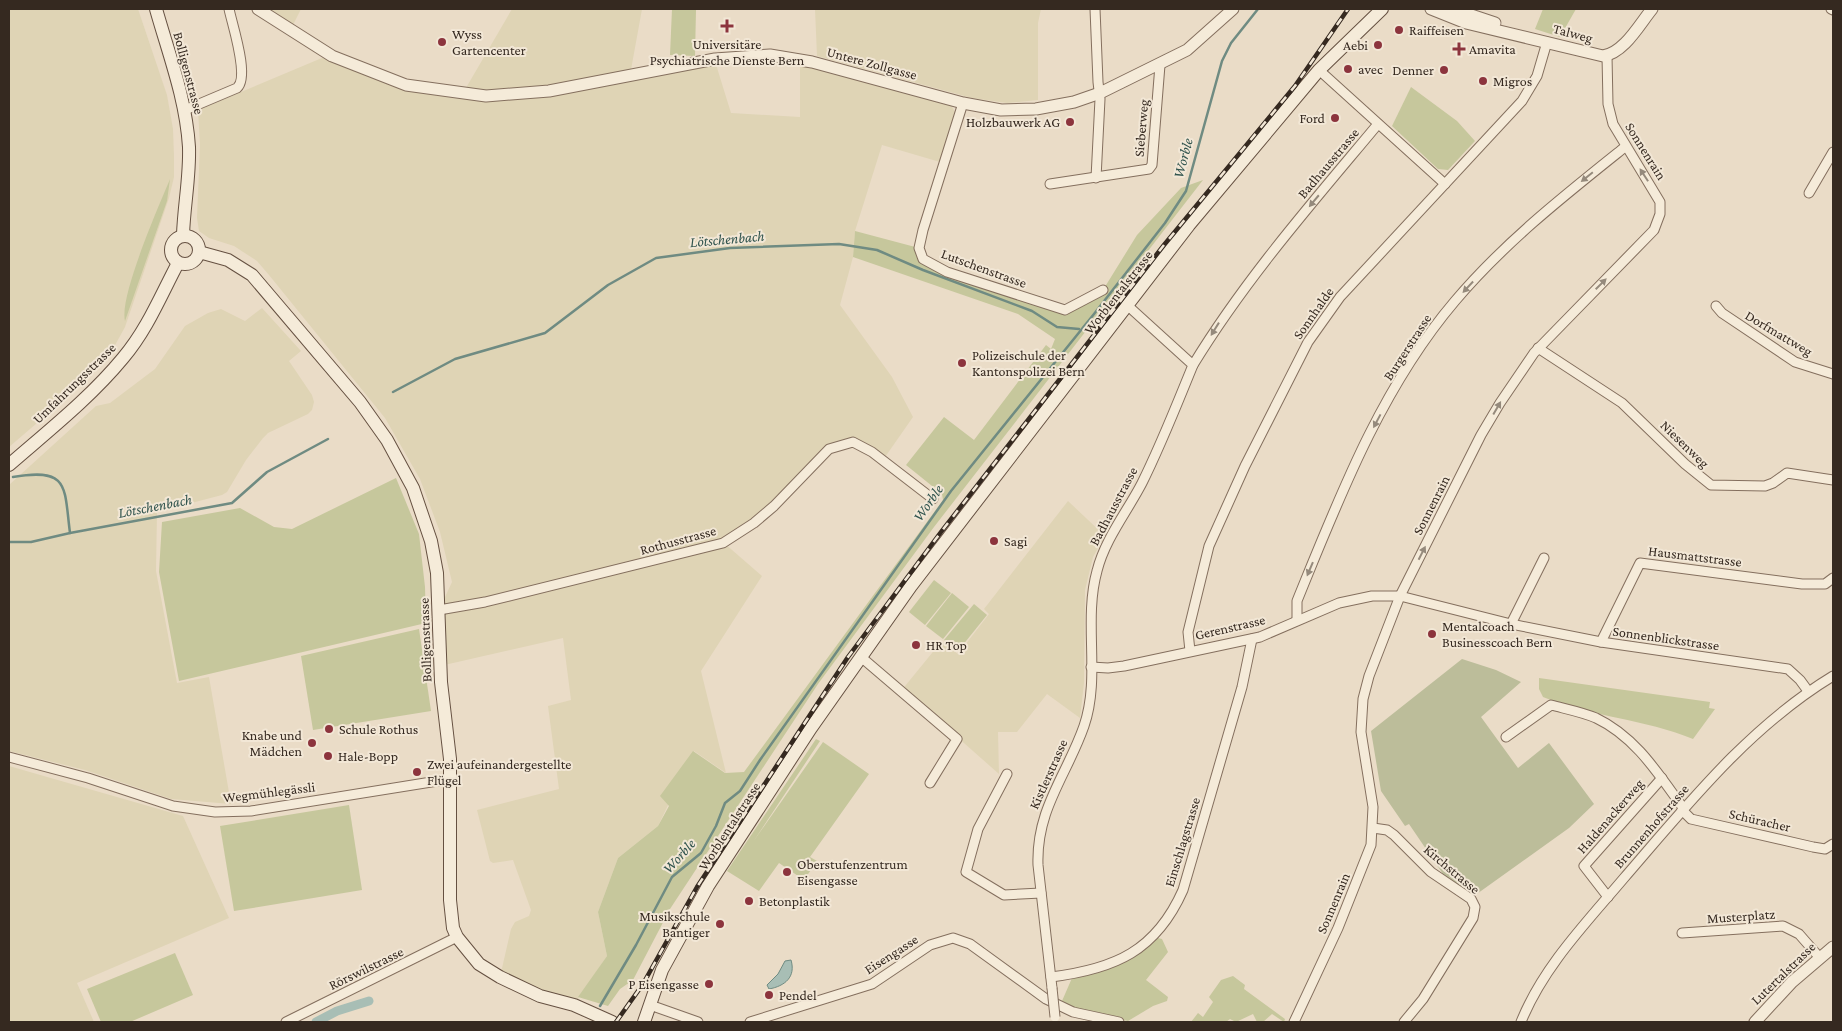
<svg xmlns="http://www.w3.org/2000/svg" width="1842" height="1031" viewBox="0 0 1842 1031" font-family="'Crimson Pro',serif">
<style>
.farmland{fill:#dfd4b5}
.green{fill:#c6c79c}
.cemetery{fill:#bcbd9a}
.water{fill:#a8beb5;stroke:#6f8b82}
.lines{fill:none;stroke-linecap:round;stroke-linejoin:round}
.stream{stroke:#6f8b82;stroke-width:2.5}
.canal{stroke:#a8beb5;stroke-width:9}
.minor-casing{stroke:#846f5e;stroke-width:11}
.tertiary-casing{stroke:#846f5e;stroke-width:13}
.secondary-casing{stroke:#655041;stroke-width:14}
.minor{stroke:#f5ebd9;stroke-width:9}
.tertiary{stroke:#f5ebd9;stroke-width:11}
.secondary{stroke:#f5ebd9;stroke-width:12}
.rail-casing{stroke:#352920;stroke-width:4.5}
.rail{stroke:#f2e7d6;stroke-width:2.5;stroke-dasharray:8;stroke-linecap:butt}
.minor-bridge-casing{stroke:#846f5e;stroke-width:11;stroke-linecap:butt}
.minor-bridge{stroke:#f5ebd9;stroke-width:9}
.oneway{fill:#958a7c}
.poi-dot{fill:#8c343d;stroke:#f2e7d6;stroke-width:2}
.labels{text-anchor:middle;stroke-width:4;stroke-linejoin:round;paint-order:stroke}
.poi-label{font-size:14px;fill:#352920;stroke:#f2e7d6;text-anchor:start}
.street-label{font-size:14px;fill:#352920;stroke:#f2e7d6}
.water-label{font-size:15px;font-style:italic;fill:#31544e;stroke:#f2e7d6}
</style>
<rect width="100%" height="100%" fill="#eadcc7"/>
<!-- farmland -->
<g class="farmland">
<polygon points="9,9 138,9 167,95 173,129 174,156 174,177 169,198 125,327 114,347 79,387 9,447"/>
<polygon points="258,9 301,9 290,31"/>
<polygon points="512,9 642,9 630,75 714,58 731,113 800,117 800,64 951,105 955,112 940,162 882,145 855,231 853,257 840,305 892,377 913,417 883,460 853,442 829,449 774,506 724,543 762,576 701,671 726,773 694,751 658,826 618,858 598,912 607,956 574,1005 500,977 511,929 515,922 529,916 531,910 513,860 493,863 490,861 477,810 559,789 548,706 571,700 563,638 440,666 439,610 452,582 440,532 420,479 385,418 269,275 257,261 234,246 209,238 199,231 197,218 200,145 198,110 329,55 373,74 463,93"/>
<polygon points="815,9 1041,9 1038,23 1038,100 1007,103 972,98 817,56"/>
<polygon points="262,308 301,351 289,361 312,395 314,402 312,410 308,414 268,433 263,438 246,460 227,492 222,495 157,512 156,571 177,683 209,677 231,804 171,799 85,770 9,751 9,485 96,406 110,403 155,369 185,326 208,313 221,309 245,321"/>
<polygon points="1068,501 1105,536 1093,557 1085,590 1084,683 1080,718 1047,694 1017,732 998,732 999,774 930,713 901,691 941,642 958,654 989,614 984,609"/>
<polygon points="9,766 183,816 229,918 77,983 94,1022 9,1022"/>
</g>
<!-- green -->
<g class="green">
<polygon points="672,9 696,10 695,56 670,55"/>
<polygon points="1543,9 1576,9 1560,37 1535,29"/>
<polygon points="1411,87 1457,121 1475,141 1448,170 1438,169 1392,126"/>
<path d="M170 179 167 201 125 321C119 296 159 206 170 179Z"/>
<polygon points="1203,180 934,527 818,684 670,909 633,980 620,989 608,1006 578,997 607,956 598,912 618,858 658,826 669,806 660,796 693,751 725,773 744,772 943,500 942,494 906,465 944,417 974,440 1046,345 1051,349 1055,339 1018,314 853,257 855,231 919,248 923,259 947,272 1065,310 1103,290 1137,235 1181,188"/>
<polygon points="396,478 419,534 425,587 426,623 179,681 159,572 162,522 240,508 274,527 292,529"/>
<polygon points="934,580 951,593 925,625 909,612"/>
<polygon points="952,593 969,607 943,639 926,626"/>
<polygon points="974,604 987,615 958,651 944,640"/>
<polygon points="419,629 431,711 313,730 301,656"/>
<path d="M1539 678 1710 702 1709 708 1715 709 1693 739C1645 719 1591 717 1543 697L1539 689Z"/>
<polygon points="816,739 820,741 753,842 823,742 869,774 810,857 817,861 804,880 779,863 759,891 727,871"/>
<polygon points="349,805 362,890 234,911 220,826"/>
<path d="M1158 938 1162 939 1168 952 1146 980 1168 997 1167 1001 1153 1006 1128 1021 1068 1008 1062 1001 1072 978C1104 973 1135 961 1158 938Z"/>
<polygon points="175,953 193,995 130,1022 101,1022 87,989"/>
<polygon points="1233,976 1245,985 1244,989 1285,1019 1284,1022 1272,1014 1263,1022 1257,1022 1253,1014 1236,1022 1230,1019 1226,1022 1191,1022 1198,1013 1203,1017 1213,1002 1209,997 1221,980"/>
</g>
<!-- cemetery -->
<polygon class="cemetery" points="1462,659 1496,670 1521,682 1481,717 1518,768 1549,743 1594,804 1569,828 1474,896 1443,874 1409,824 1405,826 1381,791 1371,731"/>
<!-- water -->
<path class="water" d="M791 960C796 977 785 986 769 989L767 985 778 974 785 961Z"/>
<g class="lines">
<!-- stream -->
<g class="stream">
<polyline points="393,392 455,359 545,333 608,285 656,258 730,248 839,244 877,250 923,270 1032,311 1057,327 1079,329"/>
<path d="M13 477C70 467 64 487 70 533L232 503 267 472 328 439"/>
<polyline points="9,542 31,542 70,533"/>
<polyline points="600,1006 636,945 672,877 701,853 716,826 725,803 740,791 760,760 951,491 1094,314 1165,223 1186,191 1222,61 1231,43 1258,9"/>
</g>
<!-- canal -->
<polyline class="canal" points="316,1022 337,1011 369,1001"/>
<defs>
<g id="minor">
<polyline points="1095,9 1098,82 1100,99 1096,178"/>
<polyline points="1831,9 1833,10"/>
<polyline points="1319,70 1445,184"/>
<polyline points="963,103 923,230 919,248 923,259 947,272 1065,310 1103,290"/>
<path d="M185 110 237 88C250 77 232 24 229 9"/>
<polyline points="1050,184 1149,169 1152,165 1160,65"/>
<polyline points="1809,193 1833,152"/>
<polyline points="1716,306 1722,313 1795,362 1833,374"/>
<polyline points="1538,348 1622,403 1685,464 1711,485 1765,486 1773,483 1787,473 1833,480"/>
<path d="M1193 365C1246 278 1313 202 1378 124"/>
<polyline points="439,610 485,602 723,543 754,523 774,506 829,449 853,442 872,452 933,499"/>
<path d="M1297 620V601C1339 498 1381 388 1455 301 1505 242 1565 195 1625 147"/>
<polyline points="1511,624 1544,558"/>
<polyline points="1601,642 1640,563 1802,584 1825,584 1833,578"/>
<polyline points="1190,651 1188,632 1209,546 1245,466 1308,342 1340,297 1522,101 1537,76 1547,42"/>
<polyline points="861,657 957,739 930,783"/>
<polyline points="1091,667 1108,668 1124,666 1260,637 1339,603 1372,596 1400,596 1511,624 1601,642 1788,669 1800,680 1808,691"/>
<path d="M1506 737 1551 705C1566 709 1582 712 1596 718 1636 737 1659 775 1684 809"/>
<polyline points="9,757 88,778 173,806 215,812 251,811 450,779"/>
<polyline points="1007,774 978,829 966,872 1004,895 1041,893"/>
<polyline points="1682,810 1691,819 1813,847 1825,849 1833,844"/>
<polyline points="1373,828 1387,830 1394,835 1431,872 1471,899 1475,907 1473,918 1423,999 1404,1022"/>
<polyline points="1608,897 1584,866 1662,778"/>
<polyline points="1682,933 1783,926 1799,934 1820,958"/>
<path d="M1051 977C1115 969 1156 951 1183 890L1242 687 1252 639"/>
<path d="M1052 988 1038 865C1036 809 1067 775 1084 726 1101 677 1083 621 1097 571 1105 539 1127 512 1142 483 1161 445 1177 404 1193 365L1127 305"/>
<polyline points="650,1005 698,1022"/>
<polyline points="286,1022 457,937"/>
<polyline points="750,1022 872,984 930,945 953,938 970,944 1046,999 1073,1012 1119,1022"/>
<polyline points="1294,1022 1338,928 1371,845 1373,807 1361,732 1363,699 1369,676 1400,596 1481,435 1500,403 1534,353 1654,230 1660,214 1660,202 1613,124 1608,104 1607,56"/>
<path d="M1521 1022C1543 967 1586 923 1624 878 1688 804 1749 727 1833 676"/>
</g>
<g id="tertiary">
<polyline points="258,9 332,56 406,85 486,96 549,91 715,59 770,55 812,62 963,103 1001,110 1036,109 1074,102 1100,93 1187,50 1233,9"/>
<path d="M1431 9 1466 23 1603 56C1624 53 1639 25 1652 9"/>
<polyline points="1453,9 1495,23"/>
<polyline points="1755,1022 1792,982 1833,947"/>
</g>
<g id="secondary">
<path d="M156 9C169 55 186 99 189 147 190 177 184 205 183 235"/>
<circle cx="185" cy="250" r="14"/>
<polyline points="199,252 228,260 252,275 360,402 387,440 413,488 431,541 437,573 441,682 450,759 450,900 453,928 457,937 479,964 500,977 540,996 574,1005 612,1022"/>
<path d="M9 465C48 431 90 398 123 358 147 330 161 295 178 263"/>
<polyline points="644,1022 662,970 708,886 811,728 911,586 1189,225 1319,70 1382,9"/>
</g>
</defs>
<!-- minor casing -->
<use href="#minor" class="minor-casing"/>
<!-- tertiary casing -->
<use href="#tertiary" class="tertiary-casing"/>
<!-- secondary casing -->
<use href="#secondary" class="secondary-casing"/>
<!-- minor -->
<use href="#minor" class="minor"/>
<!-- tertiary -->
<use href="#tertiary" class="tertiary"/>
<!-- secondary -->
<use href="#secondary" class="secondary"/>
<defs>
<polyline id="rail" points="616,1022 643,984 697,887 848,657 941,532 1164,245 1295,86 1348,9"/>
</defs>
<!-- rail casing -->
<use href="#rail" class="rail-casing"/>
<!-- rail -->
<use href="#rail" class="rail"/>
<defs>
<polyline id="minor-bridge" points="1052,988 1055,1017"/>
</defs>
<!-- minor-bridge casing -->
<use href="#minor-bridge" class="minor-bridge-casing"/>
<!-- minor-bridge -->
<use href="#minor-bridge" class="minor-bridge"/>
</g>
<!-- one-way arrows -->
<defs><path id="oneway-solid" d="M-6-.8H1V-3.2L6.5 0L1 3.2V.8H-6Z" transform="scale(1.25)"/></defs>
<g class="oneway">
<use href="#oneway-solid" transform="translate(1644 175) rotate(-123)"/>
<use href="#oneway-solid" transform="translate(1587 177) rotate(141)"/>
<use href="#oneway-solid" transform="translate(1314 201) rotate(130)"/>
<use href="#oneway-solid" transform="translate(1601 284) rotate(-45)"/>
<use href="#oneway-solid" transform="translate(1468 287) rotate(133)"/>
<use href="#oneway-solid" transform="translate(1215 329) rotate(122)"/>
<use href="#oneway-solid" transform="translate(1497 408) rotate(-60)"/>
<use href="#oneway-solid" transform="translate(1377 421) rotate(118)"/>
<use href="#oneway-solid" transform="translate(1422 553) rotate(-63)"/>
<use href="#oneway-solid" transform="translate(1310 569) rotate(113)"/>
</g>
<!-- markers -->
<g class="poi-dot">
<path d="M724.5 18.5h5v5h5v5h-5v5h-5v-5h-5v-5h5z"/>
<circle cx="1399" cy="30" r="5"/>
<circle cx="442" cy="42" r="5"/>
<circle cx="1378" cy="45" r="5"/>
<path d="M1456.5 41.5h5v5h5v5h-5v5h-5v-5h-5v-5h5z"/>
<circle cx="1348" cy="69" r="5"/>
<circle cx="1444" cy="70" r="5"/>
<circle cx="1483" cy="81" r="5"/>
<circle cx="1335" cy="118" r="5"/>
<circle cx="1070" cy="122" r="5"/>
<circle cx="962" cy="363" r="5"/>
<circle cx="994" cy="541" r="5"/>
<circle cx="1432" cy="634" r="5"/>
<circle cx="916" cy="645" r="5"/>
<circle cx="329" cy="729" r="5"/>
<circle cx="312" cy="743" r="5"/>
<circle cx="328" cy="756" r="5"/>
<circle cx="417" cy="772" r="5"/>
<circle cx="787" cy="872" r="5"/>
<circle cx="749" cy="901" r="5"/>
<circle cx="720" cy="924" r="5"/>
<circle cx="709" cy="984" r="5"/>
<circle cx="769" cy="995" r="5"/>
</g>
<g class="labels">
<!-- poi labels -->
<g class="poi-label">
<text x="1409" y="35">Raiffeisen</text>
<text x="452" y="39">Wyss<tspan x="452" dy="16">Gartencenter</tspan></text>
<text x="727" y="49" text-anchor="middle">Universitäre<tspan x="727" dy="16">Psychiatrische Dienste Bern</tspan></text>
<text x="1368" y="50" text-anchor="end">Aebi</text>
<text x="1469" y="54">Amavita</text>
<text x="1358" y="74">avec</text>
<text x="1434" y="75" text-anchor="end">Denner</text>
<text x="1493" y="86">Migros</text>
<text x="1325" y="123" text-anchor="end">Ford</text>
<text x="1060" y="127" text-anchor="end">Holzbauwerk AG</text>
<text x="972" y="360">Polizeischule der<tspan x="972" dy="16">Kantonspolizei Bern</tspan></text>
<text x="1004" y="546">Sagi</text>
<text x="1442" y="631">Mentalcoach<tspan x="1442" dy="16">Businesscoach Bern</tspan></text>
<text x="926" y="650">HR Top</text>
<text x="339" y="734">Schule Rothus</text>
<text x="302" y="740" text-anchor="end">Knabe und<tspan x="302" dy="16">Mädchen</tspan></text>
<text x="338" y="761">Hale-Bopp</text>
<text x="427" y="769">Zwei aufeinandergestellte<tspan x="427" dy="16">Flügel</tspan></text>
<text x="797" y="869">Oberstufenzentrum<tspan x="797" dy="16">Eisengasse</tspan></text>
<text x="759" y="906">Betonplastik</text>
<text x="710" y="921" text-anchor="end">Musikschule<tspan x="710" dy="16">Bantiger</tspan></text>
<text x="699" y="989" text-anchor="end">P Eisengasse</text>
<text x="779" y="1000">Pendel</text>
</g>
<!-- street labels -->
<g class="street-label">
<text transform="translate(1573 33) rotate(15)" y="5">Talweg</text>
<text transform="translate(872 63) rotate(15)" y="5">Untere Zollgasse</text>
<text transform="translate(189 73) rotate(75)" y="5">Bolligenstrasse</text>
<text transform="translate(1141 128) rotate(-85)" y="5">Sieberweg</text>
<text transform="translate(1646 151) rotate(58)" y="5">Sonnenrain</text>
<text transform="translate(1328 163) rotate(-50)" y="5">Badhausstrasse</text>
<text transform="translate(984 268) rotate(20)" y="5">Lutschenstrasse</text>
<text transform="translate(1118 292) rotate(-52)" y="5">Worblentalstrasse</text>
<text transform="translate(1313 313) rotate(-55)" y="5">Sonnhalde</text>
<text transform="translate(1779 333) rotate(31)" y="5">Dorfmattweg</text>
<text transform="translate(1407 347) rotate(-57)" y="5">Burgerstrasse</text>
<text transform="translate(74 383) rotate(-44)" y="5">Umfahrungsstrasse</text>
<text transform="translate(1685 444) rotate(44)" y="5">Niesenweg</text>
<text transform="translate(1431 505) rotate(-63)" y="5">Sonnenrain</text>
<text transform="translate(1113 506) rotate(-62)" y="5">Badhausstrasse</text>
<text transform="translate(678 540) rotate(-15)" y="5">Rothusstrasse</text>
<text transform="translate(1695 556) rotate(7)" y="5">Hausmattstrasse</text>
<text transform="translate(1230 627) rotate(-13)" y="5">Gerenstrasse</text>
<text transform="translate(1666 638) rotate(8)" y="5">Sonnenblickstrasse</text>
<text transform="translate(425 640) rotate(-92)" y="5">Bolligenstrasse</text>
<text transform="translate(1048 774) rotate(-66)" y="5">Kistlerstrasse</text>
<text transform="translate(269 792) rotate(-7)" y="5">Wegmühlegässli</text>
<text transform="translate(1610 816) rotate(-49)" y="5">Haldenackerweg</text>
<text transform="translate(1760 820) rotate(13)" y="5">Schüracher</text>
<text transform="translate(729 826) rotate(-57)" y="5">Worblentalstrasse</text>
<text transform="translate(1651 826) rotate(-49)" y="5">Brunnenhofstrasse</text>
<text transform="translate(1182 842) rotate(-73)" y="5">Einschlagstrasse</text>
<text transform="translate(1452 869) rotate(40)" y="5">Kirchstrasse</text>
<text transform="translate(1333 903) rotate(-67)" y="5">Sonnenrain</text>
<text transform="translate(1741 916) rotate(-4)" y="5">Musterplatz</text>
<text transform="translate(891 954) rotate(-33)" y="5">Eisengasse</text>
<text transform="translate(366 968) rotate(-26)" y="5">Rörswilstrasse</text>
<text transform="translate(1783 973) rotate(-44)" y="5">Lutertalstrasse</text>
</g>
<!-- water labels -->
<g class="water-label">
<text transform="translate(1183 158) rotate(-75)" y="5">Worble</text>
<text transform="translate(727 239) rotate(-5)" y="5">Lötschenbach</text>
<text transform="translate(928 503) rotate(-55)" y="5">Worble</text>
<text transform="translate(155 506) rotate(-11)" y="5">Lötschenbach</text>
<text transform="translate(679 856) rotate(-48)" y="5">Worble</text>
</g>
</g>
<!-- border -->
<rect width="1842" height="1031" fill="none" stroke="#352920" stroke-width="20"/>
</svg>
